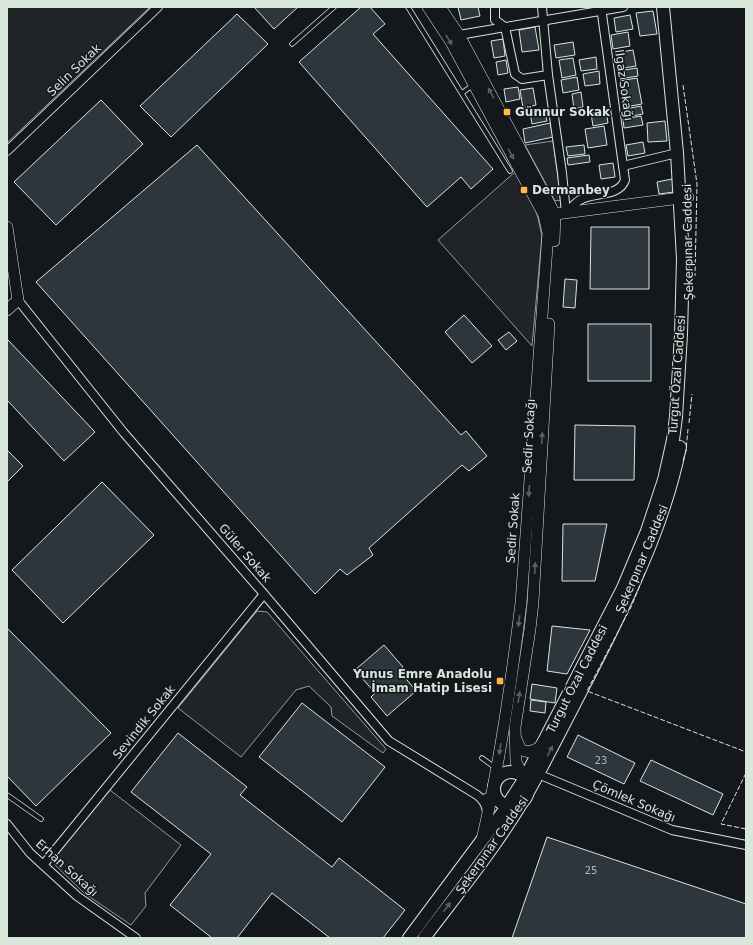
<svg xmlns="http://www.w3.org/2000/svg" width="753" height="945" viewBox="0 0 753 945" font-family="'DejaVu Sans',sans-serif">
<style>
.grass{fill:#202428;stroke:#939e99}
.building{fill:#2c363c;stroke:#d8e6dc}
.lines{fill:none;stroke-linecap:round;stroke-linejoin:round}
.lane-casing{stroke:#d8e6dc;stroke-width:5.5}
.street-casing{stroke:#d8e6dc;stroke-width:10}
.secondary-casing{stroke:#d8e6dc;stroke-width:12}
.primary-casing{stroke:#d8e6dc;stroke-width:14}
.lane{stroke:#14181c;stroke-width:4}
.street{stroke:#14181c;stroke-width:8}
.secondary{stroke:#14181c;stroke-width:11}
.primary{stroke:#14181c;stroke-width:12}
.fence{stroke:#d8e6dc;stroke-width:1;stroke-dasharray:5 2;stroke-linecap:butt}
.oneway{fill:#59605f}
.poi-dot{fill:#ffb74d;stroke:#14181c;stroke-width:1.5}
.labels{text-anchor:middle;stroke-width:3;stroke-linejoin:round;paint-order:stroke}
.number-label{font-size:10px;fill:#adbab4}
.street-label{font-size:12px;fill:#d8e6dc;stroke:#14181c}
.poi-label{font-size:12px;font-weight:bold;fill:#d8e6dc;stroke:#14181c;text-anchor:start}
</style>
<rect width="100%" height="100%" fill="#14181c"/>
<!-- grass -->
<g class="grass">
<polygon points="7,7 150,7 7,143"/>
<polygon points="553,141 561,200 555,201 525,145"/>
<polygon points="515,172 535,208 538,218 542,236 532,346 438,240"/>
<polygon points="257,611 267,612 386,749 383,753 332,716 331,707 309,686 296,690 241,757 178,708"/>
<polygon points="110,790 181,845 145,893 146,906 131,925 84,893 55,865 56,855"/>
</g>
<!-- building -->
<g class="building">
<polygon points="254,7 298,7 274,29"/>
<polygon points="361,7 370,7 385,24 373,34 493,169 471,189 461,177 427,207 299,62"/>
<polygon points="458,7 478,7 480,16 461,20"/>
<polygon points="653,11 657,34 640,36 636,13"/>
<polygon points="237,14 268,44 171,137 140,106"/>
<polygon points="630,15 633,29 616,32 614,18"/>
<polygon points="535,27 539,50 522,52 519,30"/>
<polygon points="628,32 630,46 613,49 611,35"/>
<polygon points="503,39 505,56 494,58 491,41"/>
<polygon points="573,42 575,55 556,58 554,45"/>
<polygon points="633,50 636,66 618,69 615,53"/>
<polygon points="596,57 597,69 581,71 579,60"/>
<polygon points="573,58 576,75 562,78 559,60"/>
<polygon points="506,60 508,73 498,75 496,62"/>
<polygon points="637,68 638,76 620,79 618,71"/>
<polygon points="599,71 600,84 585,86 583,74"/>
<polygon points="577,77 579,90 563,93 561,80"/>
<polygon points="637,78 642,104 625,107 620,81"/>
<polygon points="518,87 520,99 506,102 504,89"/>
<polygon points="533,88 536,105 523,108 520,90"/>
<polygon points="581,92 583,107 574,109 572,94"/>
<polygon points="101,100 143,144 56,225 14,182"/>
<polygon points="641,106 643,114 626,117 625,109"/>
<polygon points="544,110 547,121 532,124 530,113"/>
<polygon points="606,110 608,123 593,126 591,113"/>
<polygon points="641,116 643,125 624,128 623,119"/>
<polygon points="665,121 667,141 648,142 647,123"/>
<polygon points="550,123 553,137 525,143 523,129"/>
<polygon points="604,126 607,145 588,148 585,129"/>
<polygon points="643,142 645,153 628,156 626,145"/>
<polygon points="197,145 461,435 466,431 487,456 469,471 462,465 369,548 373,555 347,575 340,569 315,594 36,282"/>
<polygon points="584,145 585,154 568,156 566,147"/>
<polygon points="589,155 590,162 568,165 567,158"/>
<polygon points="613,163 615,177 601,179 599,165"/>
<polygon points="672,179 674,192 659,194 657,182"/>
<polygon points="591,227 649,227 649,289 590,289"/>
<polygon points="565,279 577,280 575,308 563,307"/>
<polygon points="464,315 492,346 472,363 445,332"/>
<rect x="588" y="324" width="63" height="57"/>
<polygon points="509,332 517,341 506,350 498,340"/>
<polygon points="7,340 8,340 95,432 64,461 7,400"/>
<polygon points="575,425 635,426 634,480 574,480"/>
<polygon points="7,450 23,466 7,482"/>
<polygon points="102,482 154,535 63,623 12,570"/>
<polygon points="563,524 607,524 595,581 562,581"/>
<polygon points="552,626 590,630 567,674 547,671"/>
<polygon points="7,628 111,733 36,806 7,776"/>
<polygon points="384,645 403,667 399,670 416,691 387,716 371,697 375,693 355,670"/>
<polygon points="532,684 557,688 555,703 530,699"/>
<polygon points="531,700 546,702 545,713 530,711"/>
<polygon points="302,703 385,767 342,822 259,757"/>
<polygon points="178,733 247,787 240,795 332,867 339,858 405,910 383,938 330,938 272,893 237,938 212,938 170,905 211,854 131,792"/>
<polygon points="578,735 635,763 624,784 567,757"/>
<polygon points="651,760 723,794 713,815 640,781"/>
<polygon points="547,837 746,904 746,938 512,938"/>
</g>
<g class="lines">
<defs>
<g id="lane">
<polyline points="408,7 510,171"/>
<polyline points="292,44 334,7"/>
<polyline points="462,93 473,85"/>
<polyline points="482,758 497,769 511,771"/>
<polyline points="7,795 41,819"/>
</g>
<g id="street">
<polyline points="495,7 495,20 505,27 515,74 522,79 548,75"/>
<polyline points="542,7 548,75 562,173 566,213"/>
<polyline points="459,35 623,7"/>
<polyline points="7,151 158,7"/>
<polyline points="623,166 677,153"/>
<path d="M566 213C570 209 575 203 580 200 594 192 619 197 625 180L601 7"/>
<path d="M18 300 124 433 264 594 389 741 477 795C483 800 486 804 487 812"/>
<polyline points="538,774 672,830 746,845"/>
<polyline points="486,798 505,805"/>
<polyline points="7,824 30,853 77,896 136,938"/>
<polyline points="43,865 264,594"/>
</g>
<g id="secondary">
<path d="M428 7 451 42 544 215 548 233 521 603C511 683 500 762 482 840"/>
<polyline points="440,7 459,35 555,214 554,241"/>
<polyline points="548,215 688,197"/>
<polyline points="7,227 18,300 7,310"/>
<polyline points="516,739 521,750 529,752 539,748 543,742"/>
<polyline points="523,776 516,762 515,727 530,629 533,602 549,324"/>
</g>
<g id="primary">
<circle cx="511" cy="789" r="17"/>
<polyline points="409,938 503,812 525,778 623,588 647,531 664,480 673,440 676,417 681,334 683,259 677,153 663,7"/>
<path d="M424 938C464 885 507 833 538 774 562 728 586 682 609 636 639 574 666 515 680 447"/>
</g>
</defs>
<!-- lane casing -->
<use href="#lane" class="lane-casing"/>
<!-- street casing -->
<use href="#street" class="street-casing"/>
<!-- secondary casing -->
<use href="#secondary" class="secondary-casing"/>
<!-- primary casing -->
<use href="#primary" class="primary-casing"/>
<!-- lane -->
<use href="#lane" class="lane"/>
<!-- street -->
<use href="#street" class="street"/>
<!-- secondary -->
<use href="#secondary" class="secondary"/>
<!-- primary -->
<use href="#primary" class="primary"/>
<!-- fence -->
<g class="fence">
<polyline points="683,85 697,184 695,276"/>
<polyline points="689,423 692,394"/>
<polyline points="683,461 686,451 688,429"/>
<polyline points="645,573 632,605 587,691 746,752"/>
<polyline points="746,773 721,824 746,829"/>
</g>
</g>
<!-- one-way arrows -->
<defs><path id="oneway-solid" d="M-6-.8H1V-3.2L6.5 0L1 3.2V.8H-6Z"/></defs>
<g class="oneway">
<use href="#oneway-solid" transform="translate(449 40) rotate(58)"/>
<use href="#oneway-solid" transform="translate(491 93) rotate(-118)"/>
<use href="#oneway-solid" transform="translate(511 154) rotate(62)"/>
<use href="#oneway-solid" transform="translate(542 438) rotate(-87)"/>
<use href="#oneway-solid" transform="translate(529 491) rotate(94)"/>
<use href="#oneway-solid" transform="translate(535 568) rotate(-87)"/>
<use href="#oneway-solid" transform="translate(519 621) rotate(97)"/>
<use href="#oneway-solid" transform="translate(519 697) rotate(-81)"/>
<use href="#oneway-solid" transform="translate(500 749) rotate(99)"/>
<use href="#oneway-solid" transform="translate(550 751) rotate(-63)"/>
<use href="#oneway-solid" transform="translate(447 907) rotate(-53)"/>
</g>
<!-- markers -->
<g class="poi-dot">
<rect x="503" y="108" width="8" height="8" rx="2"/>
<rect x="520" y="186" width="8" height="8" rx="2"/>
<rect x="496" y="677" width="8" height="8" rx="2"/>
</g>
<g class="labels">
<!-- number labels -->
<g class="number-label">
<text x="601" y="764">23</text>
<text x="591" y="874">25</text>
</g>
<!-- street labels -->
<g class="street-label">
<text transform="translate(74 70) rotate(-44)" y="4">Selin Sokak</text>
<text transform="translate(624 85) rotate(82)" y="4">Ilgaz Sokağı</text>
<text transform="translate(688 242) rotate(-91)" y="4">Şekerpınar Caddesi</text>
<text transform="translate(677 375) rotate(-86)" y="4">Turgut Özal Caddesi</text>
<text transform="translate(529 436) rotate(-87)" y="4">Sedir Sokağı</text>
<text transform="translate(513 528) rotate(-86)" y="4">Sedir Sokak</text>
<text transform="translate(245 553) rotate(49)" y="4">Güler Sokak</text>
<text transform="translate(642 559) rotate(-67)" y="4">Şekerpınar Caddesi</text>
<text transform="translate(577 679) rotate(-63)" y="4">Turgut Özal Caddesi</text>
<text transform="translate(144 722) rotate(-51)" y="4">Sevindik Sokak</text>
<text transform="translate(634 801) rotate(23)" y="4">Çömlek Sokağı</text>
<text transform="translate(492 845) rotate(-55)" y="4">Şekerpınar Caddesi</text>
<text transform="translate(67 868) rotate(42)" y="4">Erhan Sokağı</text>
</g>
<!-- poi labels -->
<g class="poi-label">
<text x="515" y="116">Günnur Sokak</text>
<text x="532" y="194">Dermanbey</text>
<text x="492" y="678" text-anchor="end">Yunus Emre Anadolu<tspan x="492" dy="14">İmam Hatip Lisesi</tspan></text>
</g>
</g>
<!-- border -->
<rect width="753" height="945" fill="none" stroke="#d8e6dc" stroke-width="16"/>
</svg>
